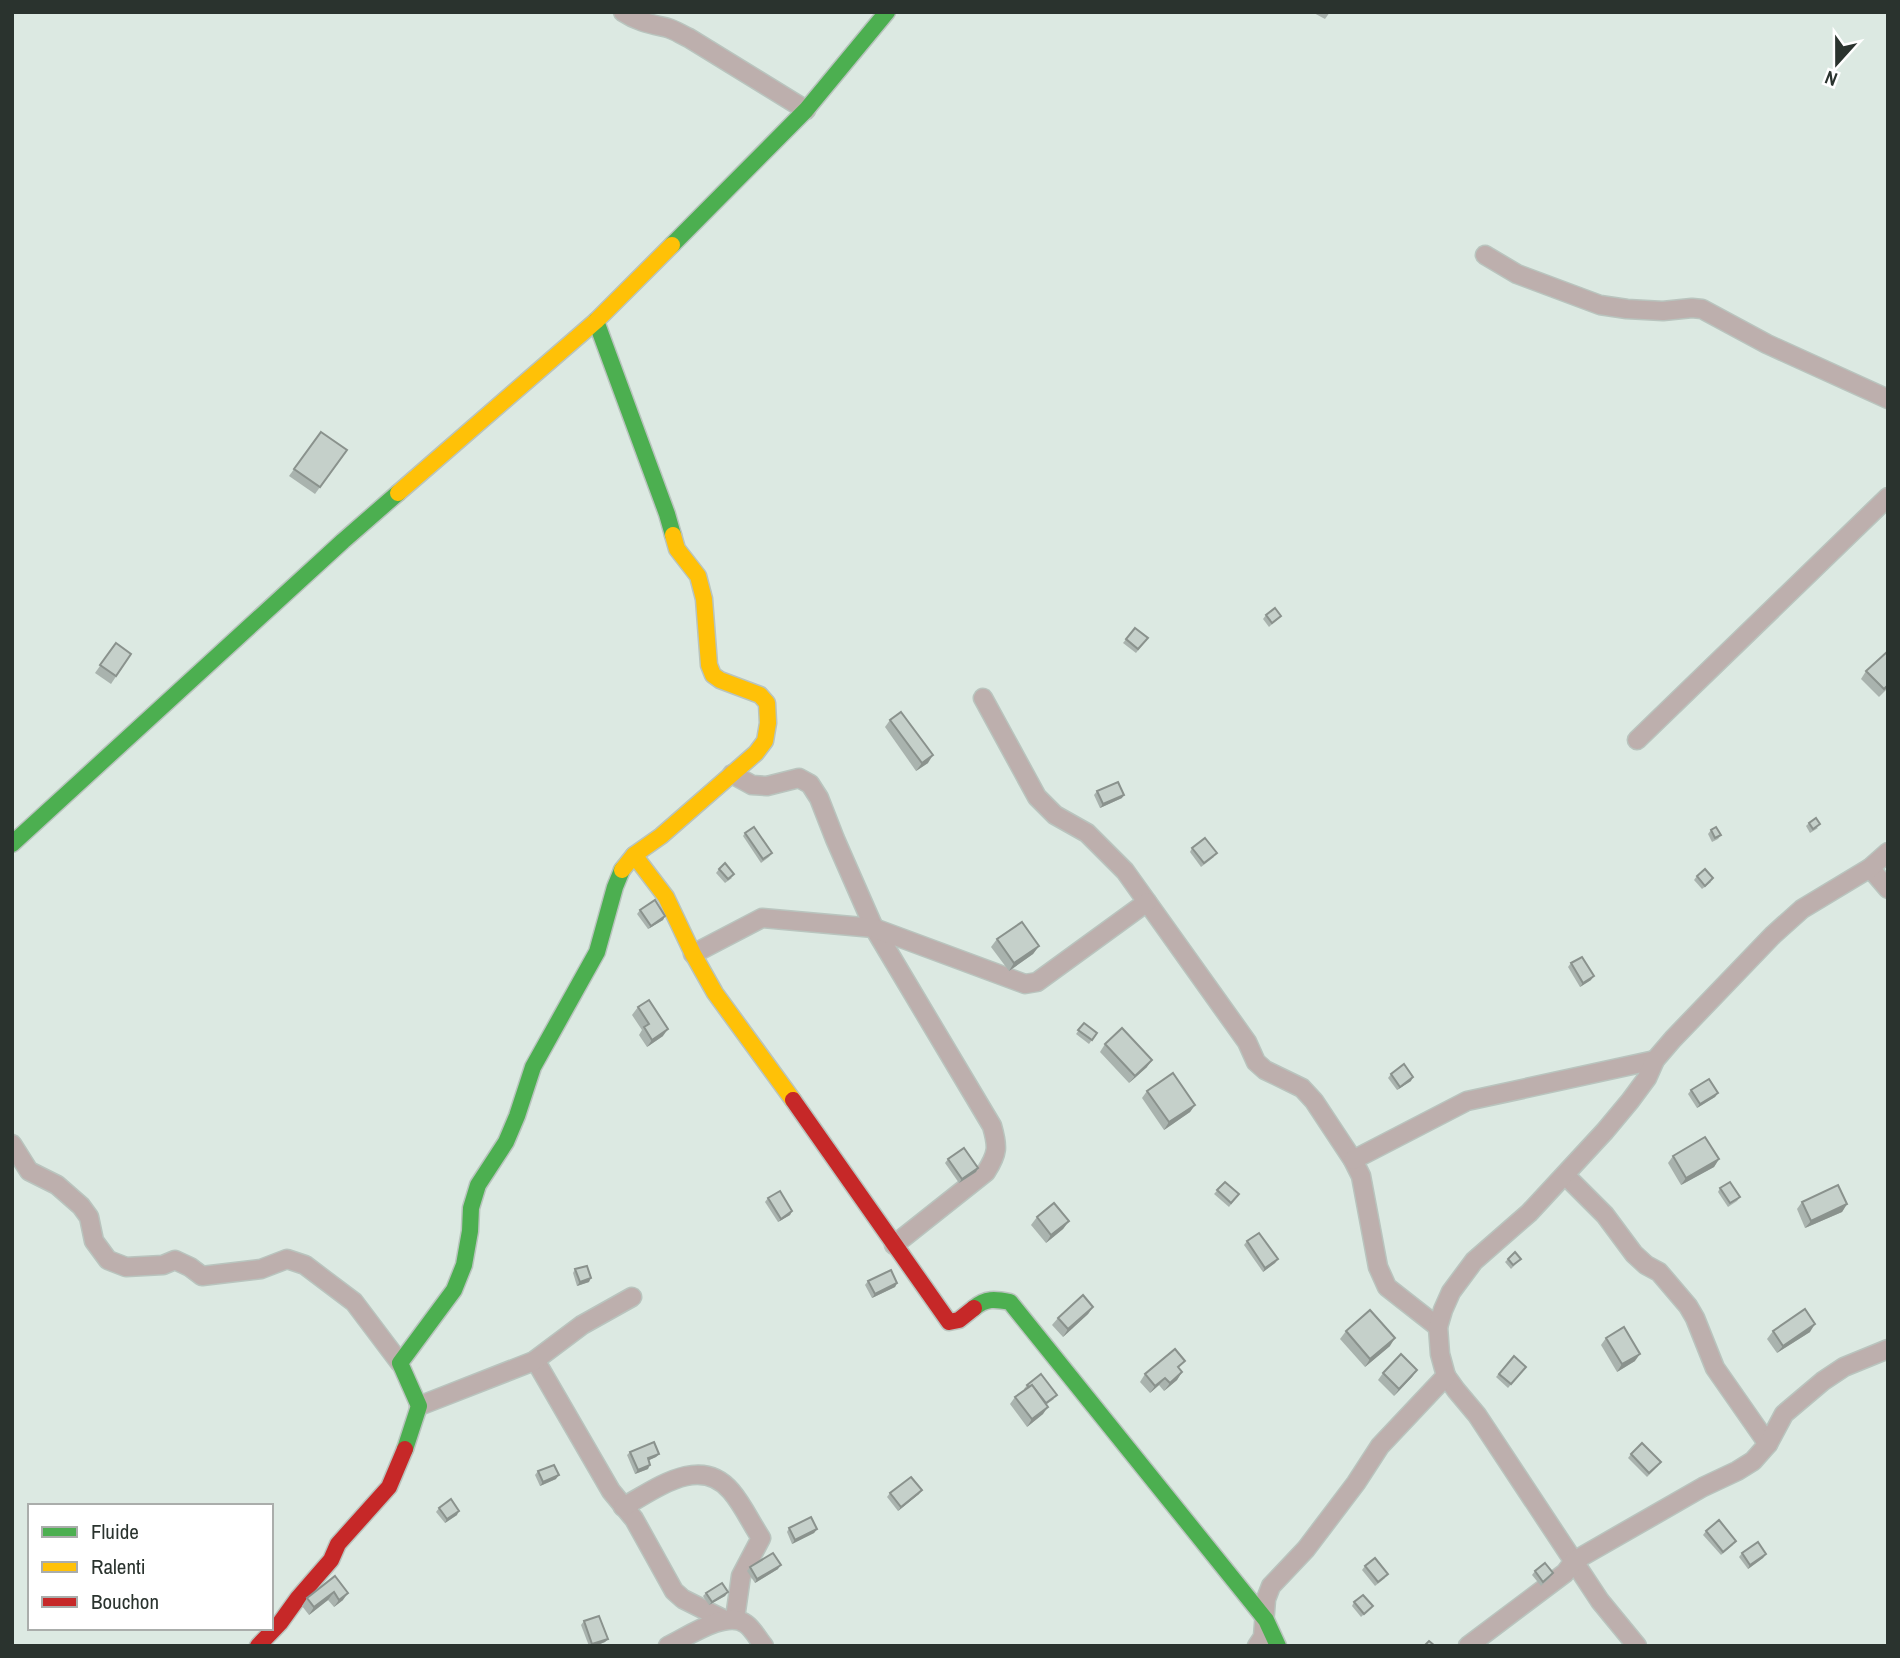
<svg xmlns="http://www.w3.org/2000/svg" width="1900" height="1658" viewBox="0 0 1900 1658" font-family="'Archivo Narrow',sans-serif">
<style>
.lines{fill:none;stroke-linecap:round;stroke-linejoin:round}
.street-casing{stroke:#b9c4be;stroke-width:21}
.fast-casing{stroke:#b9c4be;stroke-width:19}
.slow-casing{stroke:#b9c4be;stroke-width:19}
.jam-casing{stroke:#b9c4be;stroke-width:19}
.street{stroke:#bdafad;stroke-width:18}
.fast{stroke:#4caf50;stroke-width:16}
.slow{stroke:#ffc107;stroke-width:16}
.jam{stroke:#c62828;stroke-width:16}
.wall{fill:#a9b3ae}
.shaded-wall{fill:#8a928d}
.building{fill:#c5d0ca;stroke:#8a928d;stroke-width:2}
</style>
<rect width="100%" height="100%" fill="#dce9e2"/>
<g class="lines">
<defs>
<g id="street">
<path d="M623 12C638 22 651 24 668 28 675 30 682 35 689 38L806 110"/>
<polyline points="1485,255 1517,274 1600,305 1627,309 1663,311 1692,308 1702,309 1767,344 1888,399"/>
<polyline points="983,698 1037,797 1055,815 1087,833 1125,871 1247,1042 1256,1062 1265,1070 1302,1088 1314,1101 1353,1160 1361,1176 1378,1267 1387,1287 1438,1327"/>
<polyline points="1637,740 1888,497"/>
<path d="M732 774 752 785 767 786 799 778 810 784 819 798 835 839 874 928 992 1126C998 1147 998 1153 986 1172L894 1245"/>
<polyline points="1870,868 1888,889"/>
<polyline points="693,954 762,918 874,928 1025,984 1037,982 1147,902"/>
<polyline points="12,1144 29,1171 57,1185 81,1206 89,1217 94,1241 108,1260 126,1267 163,1265 175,1260 190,1267 202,1276 261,1269 287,1259 305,1265 354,1302 400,1363"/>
<polyline points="1353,1160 1467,1101 1655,1060"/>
<polyline points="1565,1175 1605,1215 1634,1254 1646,1265 1659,1272 1688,1306 1695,1318 1715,1368 1768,1444"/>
<polyline points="534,1361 538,1365 611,1491 634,1519 674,1591 683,1599 723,1619"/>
<polyline points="1446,1376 1456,1390 1477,1415 1600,1601 1637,1646"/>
<polyline points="419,1406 534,1361 582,1325 632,1297"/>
<path d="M623 1507C656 1489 700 1454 731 1491 743 1505 751 1523 761 1538L741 1576 735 1618"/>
<path d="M668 1646C687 1637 727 1609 746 1624 753 1629 758 1639 764 1646"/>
<polyline points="1257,1646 1263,1637 1266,1599 1271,1586 1306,1549 1356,1483 1380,1446 1446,1376 1440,1354 1438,1327 1443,1310 1451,1292 1474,1261 1529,1213 1605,1131 1630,1101 1647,1078 1655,1060 1673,1039 1773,935 1802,909 1870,868 1888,852"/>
<polyline points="1468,1646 1565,1573 1574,1561 1703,1487 1737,1471 1753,1461 1768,1444 1784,1414 1823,1381 1844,1367 1888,1349"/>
</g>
<g id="fast">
<polyline points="672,245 806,110 887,12"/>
<polyline points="596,321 667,514 673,535"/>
<polyline points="12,844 343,541 398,493"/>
<path d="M974 1308C986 1298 995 1299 1010 1302L1266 1620 1278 1646"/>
<polyline points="405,1449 419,1406 400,1363 454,1290 464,1265 470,1231 471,1208 478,1185 506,1142 517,1116 533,1067 597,952 615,887 622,870"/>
</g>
<g id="slow">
<polyline points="398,493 596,321 672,245"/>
<polyline points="634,855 666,897 693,954 715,993 793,1100"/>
<polyline points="622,870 634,855 661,836 756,753 765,741 768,723 767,703 760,695 720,680 713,675 709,665 704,599 698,576 677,549 673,535"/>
</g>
<g id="jam">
<polyline points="793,1100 949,1322 959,1320 974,1308"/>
<polyline points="258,1646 280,1623 298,1598 331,1560 338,1544 389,1487 405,1449"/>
</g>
</defs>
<!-- street casing -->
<use href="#street" class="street-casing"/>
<!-- fast casing -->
<use href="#fast" class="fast-casing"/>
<!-- slow casing -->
<use href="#slow" class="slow-casing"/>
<!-- jam casing -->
<use href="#jam" class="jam-casing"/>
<!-- street -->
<use href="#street" class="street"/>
<!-- fast -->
<use href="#fast" class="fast"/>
<!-- slow -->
<use href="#slow" class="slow"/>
<!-- jam -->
<use href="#jam" class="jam"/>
</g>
<!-- wall -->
<g class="wall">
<polygon points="1312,12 1330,12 1325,19"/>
<polygon points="321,432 347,450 315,494 289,476"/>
<polygon points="1266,615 1281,616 1278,619 1269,627 1263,619"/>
<polygon points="1135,628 1148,638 1136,653 1123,643"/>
<polygon points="116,643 131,654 111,684 95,673"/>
<polygon points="1866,671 1888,688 1879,697 1861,679"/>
<polygon points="890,720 928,763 916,771 885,727"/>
<polygon points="1097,791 1122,798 1100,808 1094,795"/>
<polygon points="1809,823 1818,828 1810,833 1806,826"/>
<polygon points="1711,830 1721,835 1718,839 1712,842 1708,834"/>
<polygon points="745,833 772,853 769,857 761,863 743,836"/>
<polygon points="1192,848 1214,857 1201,867 1190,852"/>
<polygon points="719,869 732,878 725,883 716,873"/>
<polygon points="1697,876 1711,882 1702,889 1694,880"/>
<polygon points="640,910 665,916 663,920 648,929 637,914"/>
<polygon points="997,939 1039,946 1033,954 1009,971 991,947"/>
<polygon points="1571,963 1591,980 1580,987 1568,967"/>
<polygon points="638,1007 663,1036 647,1047 639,1035 642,1030 632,1015"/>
<polygon points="1084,1023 1097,1033 1089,1044 1076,1034"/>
<polygon points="1105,1044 1147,1067 1129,1083 1100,1052"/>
<polygon points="1391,1074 1411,1081 1397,1090 1388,1078"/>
<polygon points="1691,1090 1718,1093 1715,1097 1697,1108 1688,1094"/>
<polygon points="1147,1091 1195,1105 1190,1112 1164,1130 1142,1098"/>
<polygon points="1673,1156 1719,1159 1714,1167 1681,1185 1668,1163"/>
<polygon points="948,1159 978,1168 976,1172 959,1183 945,1163"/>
<polygon points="1225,1182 1239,1194 1229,1207 1214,1194"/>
<polygon points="1720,1188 1740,1197 1737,1201 1728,1207 1718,1192"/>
<polygon points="768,1198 792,1211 790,1215 778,1222 765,1202"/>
<polygon points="1802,1202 1847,1204 1842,1212 1805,1228 1797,1209"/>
<polygon points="1037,1217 1069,1221 1063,1229 1046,1243 1031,1225"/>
<polygon points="1247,1241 1278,1259 1275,1263 1263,1272 1244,1245"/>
<polygon points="1508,1259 1521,1259 1511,1269 1505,1262"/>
<polygon points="575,1269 589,1282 577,1286 573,1273"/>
<polygon points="868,1281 897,1283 895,1287 872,1298 865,1285"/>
<polygon points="1093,1307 1088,1314 1063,1337 1052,1325 1058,1318"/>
<polygon points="1346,1331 1390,1346 1365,1367 1340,1339"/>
<polygon points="1773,1331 1810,1332 1777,1353 1767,1339"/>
<polygon points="1606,1338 1635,1361 1617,1372 1601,1345"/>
<polygon points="1514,1356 1526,1367 1508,1388 1496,1377"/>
<polygon points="1179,1369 1182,1372 1177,1380 1164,1391 1159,1385 1150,1393 1140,1382 1145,1374"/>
<polygon points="1417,1370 1412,1377 1394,1396 1378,1380 1383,1373"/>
<polygon points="1027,1385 1054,1399 1047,1404 1043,1414 1027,1427 1010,1404 1015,1397 1025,1390 1024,1389"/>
<polygon points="630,1452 659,1454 656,1457 649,1460 648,1469 635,1474 627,1455"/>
<polygon points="1631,1454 1658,1466 1647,1477 1628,1458"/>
<polygon points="538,1471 556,1479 540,1486 535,1475"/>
<polygon points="890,1493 919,1494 898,1511 887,1497"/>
<polygon points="439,1508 457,1515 445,1523 436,1512"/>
<polygon points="789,1528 817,1529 814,1533 792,1544 787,1532"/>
<polygon points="1706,1531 1733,1545 1721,1555 1703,1535"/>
<polygon points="1742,1553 1766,1554 1763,1558 1748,1569 1739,1557"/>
<polygon points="1365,1566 1385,1578 1375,1586 1362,1570"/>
<polygon points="750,1567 778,1569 755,1583 747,1571"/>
<polygon points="1535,1571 1551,1577 1541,1586 1532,1575"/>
<polygon points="335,1576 343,1600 334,1607 328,1600 309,1615 302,1606 307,1598"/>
<polygon points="728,1592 725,1596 709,1605 703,1596 706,1593"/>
<polygon points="1354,1602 1373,1606 1361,1617 1352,1606"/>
<polygon points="584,1621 608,1639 605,1642 595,1646 589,1646 581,1625"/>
</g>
<!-- shaded-wall -->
<g class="shaded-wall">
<polygon points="933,755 928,763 916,771 922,763"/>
<polygon points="1124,795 1122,798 1100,808 1103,804"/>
<polygon points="665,916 663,920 648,929 651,926"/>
<polygon points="1039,946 1033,954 1009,971 1014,963"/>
<polygon points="1594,976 1591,980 1580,987 1583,983"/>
<polygon points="668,1029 663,1036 647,1047 652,1040"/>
<polygon points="1152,1060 1147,1067 1129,1083 1135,1076"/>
<polygon points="1413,1077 1411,1081 1397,1090 1400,1087"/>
<polygon points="1718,1093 1715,1097 1697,1108 1700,1104"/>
<polygon points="1195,1105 1190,1112 1164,1130 1169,1122"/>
<polygon points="1719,1159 1714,1167 1681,1185 1686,1178"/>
<polygon points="978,1168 976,1172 959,1183 962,1179"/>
<polygon points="1847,1204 1842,1212 1805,1228 1811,1221"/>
<polygon points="792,1211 790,1215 778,1222 781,1219"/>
<polygon points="1069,1221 1063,1229 1046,1243 1051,1235"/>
<polygon points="1278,1259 1275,1263 1263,1272 1265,1268"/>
<polygon points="591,1278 589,1282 577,1286 580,1282"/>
<polygon points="897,1283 895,1287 872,1298 875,1294"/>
<polygon points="1093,1307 1088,1314 1063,1337 1068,1329"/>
<polygon points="1815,1324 1810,1332 1777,1353 1783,1346"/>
<polygon points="1395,1338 1390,1346 1365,1367 1370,1359"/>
<polygon points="1640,1354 1635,1361 1617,1372 1622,1364"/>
<polygon points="1417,1370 1412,1377 1394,1396 1399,1389"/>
<polygon points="1182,1372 1177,1380 1164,1391 1170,1383"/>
<polygon points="1165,1378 1159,1385 1150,1393 1155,1386"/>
<polygon points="1048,1407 1043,1414 1027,1427 1032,1419"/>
<polygon points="659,1454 656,1457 645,1462 648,1458"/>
<polygon points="650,1465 648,1469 635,1474 638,1470"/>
<polygon points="559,1475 556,1479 540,1486 543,1482"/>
<polygon points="922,1490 919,1494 898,1511 901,1507"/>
<polygon points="459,1511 457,1515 445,1523 447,1519"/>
<polygon points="817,1529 814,1533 792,1544 795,1540"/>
<polygon points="1766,1554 1763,1558 1748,1569 1750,1565"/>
<polygon points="781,1565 778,1569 755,1583 757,1579"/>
<polygon points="334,1592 328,1600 309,1615 314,1607"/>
<polygon points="728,1592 725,1596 709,1605 712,1602"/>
<polygon points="348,1593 343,1600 334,1607 339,1600"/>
<polygon points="608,1639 605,1642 595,1646 591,1646 592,1644"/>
</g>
<!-- building -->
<g class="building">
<polygon points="321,432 347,450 320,487 294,469"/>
<polygon points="1275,608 1281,616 1272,623 1266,615"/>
<polygon points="1135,628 1148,638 1138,649 1126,639"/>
<polygon points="116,643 131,654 116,676 100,665"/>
<polygon points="1888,651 1888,685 1884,689 1866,671"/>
<polygon points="901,712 933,755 922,763 890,720"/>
<polygon points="1118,782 1124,795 1103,804 1097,791"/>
<polygon points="1816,818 1820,824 1813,829 1809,823"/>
<polygon points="754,827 772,853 763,859 745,833"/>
<polygon points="1716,827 1721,835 1715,838 1711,830"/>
<polygon points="1205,838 1217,853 1204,863 1192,848"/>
<polygon points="725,863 734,874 728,879 719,869"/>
<polygon points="1705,869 1713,878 1705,886 1697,876"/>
<polygon points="655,900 665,916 651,926 640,910"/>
<polygon points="1022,922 1039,946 1014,963 997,939"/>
<polygon points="1582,957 1594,976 1583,983 1571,963"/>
<polygon points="649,1000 668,1029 652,1040 644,1027 649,1024 638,1007"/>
<polygon points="1084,1023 1097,1033 1092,1040 1078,1030"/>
<polygon points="1122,1028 1152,1060 1135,1076 1105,1044"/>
<polygon points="1404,1064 1413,1077 1400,1087 1391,1074"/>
<polygon points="1173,1073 1195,1105 1169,1122 1147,1091"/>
<polygon points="1709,1079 1718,1093 1700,1104 1691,1090"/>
<polygon points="1705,1137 1719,1159 1686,1178 1673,1156"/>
<polygon points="964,1148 978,1168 962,1179 948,1159"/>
<polygon points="1225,1182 1239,1194 1231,1203 1217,1190"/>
<polygon points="1730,1182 1740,1197 1730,1203 1720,1188"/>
<polygon points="1838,1185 1847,1204 1811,1221 1802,1202"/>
<polygon points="780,1191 792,1211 781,1219 768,1198"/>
<polygon points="1054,1203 1069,1221 1051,1235 1037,1217"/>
<polygon points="1259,1233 1278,1259 1265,1268 1247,1241"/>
<polygon points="1515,1252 1521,1259 1513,1265 1508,1259"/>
<polygon points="587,1266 591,1278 580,1282 575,1269"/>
<polygon points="891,1270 897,1283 875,1294 868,1281"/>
<polygon points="1083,1295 1093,1307 1068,1329 1058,1318"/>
<polygon points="1805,1309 1815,1324 1783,1346 1773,1331"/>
<polygon points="1370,1310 1395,1338 1370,1359 1346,1331"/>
<polygon points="1624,1327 1640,1354 1622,1364 1606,1338"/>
<polygon points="1175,1349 1185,1361 1178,1367 1182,1372 1170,1383 1165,1378 1155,1386 1145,1374"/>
<polygon points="1401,1354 1417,1370 1399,1389 1383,1373"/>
<polygon points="1514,1356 1526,1367 1511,1384 1499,1374"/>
<polygon points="1041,1374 1057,1395 1046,1403 1032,1385 1029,1387 1027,1385"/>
<polygon points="1032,1385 1048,1407 1032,1419 1015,1397"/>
<polygon points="654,1442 659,1454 648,1458 650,1465 638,1470 630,1452"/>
<polygon points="1642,1443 1661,1462 1649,1473 1631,1454"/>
<polygon points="554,1465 559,1475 543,1482 538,1471"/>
<polygon points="911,1477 922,1490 901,1507 890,1493"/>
<polygon points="451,1499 459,1511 447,1519 439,1508"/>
<polygon points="811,1517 817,1529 795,1540 789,1528"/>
<polygon points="1719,1520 1736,1541 1723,1552 1706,1531"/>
<polygon points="1758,1542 1766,1554 1750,1565 1742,1553"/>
<polygon points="773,1553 781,1565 757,1579 750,1567"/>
<polygon points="1375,1558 1388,1574 1378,1582 1365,1566"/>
<polygon points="1545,1563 1553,1573 1543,1582 1535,1571"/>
<polygon points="335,1576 348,1593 339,1600 334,1592 314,1607 307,1598"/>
<polygon points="722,1583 728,1592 712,1602 706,1593"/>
<polygon points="1363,1595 1373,1606 1364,1614 1354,1602"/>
<polygon points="599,1616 608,1639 592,1644 584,1621"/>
<polygon points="1429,1641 1435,1646 1424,1646"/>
</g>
<!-- border -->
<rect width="1900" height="1658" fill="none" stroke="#2a332e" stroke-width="28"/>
<!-- legend -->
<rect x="28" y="1504" width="245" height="126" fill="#ffffff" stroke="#aaadab" stroke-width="2"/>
<rect x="42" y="1527" width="35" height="10" fill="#4caf50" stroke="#aaadab" stroke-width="2"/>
<text x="91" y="1539" font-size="21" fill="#2a332e">Fluide</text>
<rect x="42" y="1562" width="35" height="10" fill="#ffc107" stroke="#aaadab" stroke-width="2"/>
<text x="91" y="1574" font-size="21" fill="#2a332e">Ralenti</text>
<rect x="42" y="1597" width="35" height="10" fill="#c62828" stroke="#aaadab" stroke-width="2"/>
<text x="91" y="1609" font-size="21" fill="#2a332e">Bouchon</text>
<!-- north arrow -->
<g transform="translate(1837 63) rotate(201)" stroke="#ffffff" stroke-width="5" paint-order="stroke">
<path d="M0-5L12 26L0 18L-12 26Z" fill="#2a332e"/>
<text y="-10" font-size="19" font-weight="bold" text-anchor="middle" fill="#2a332e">N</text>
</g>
</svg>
